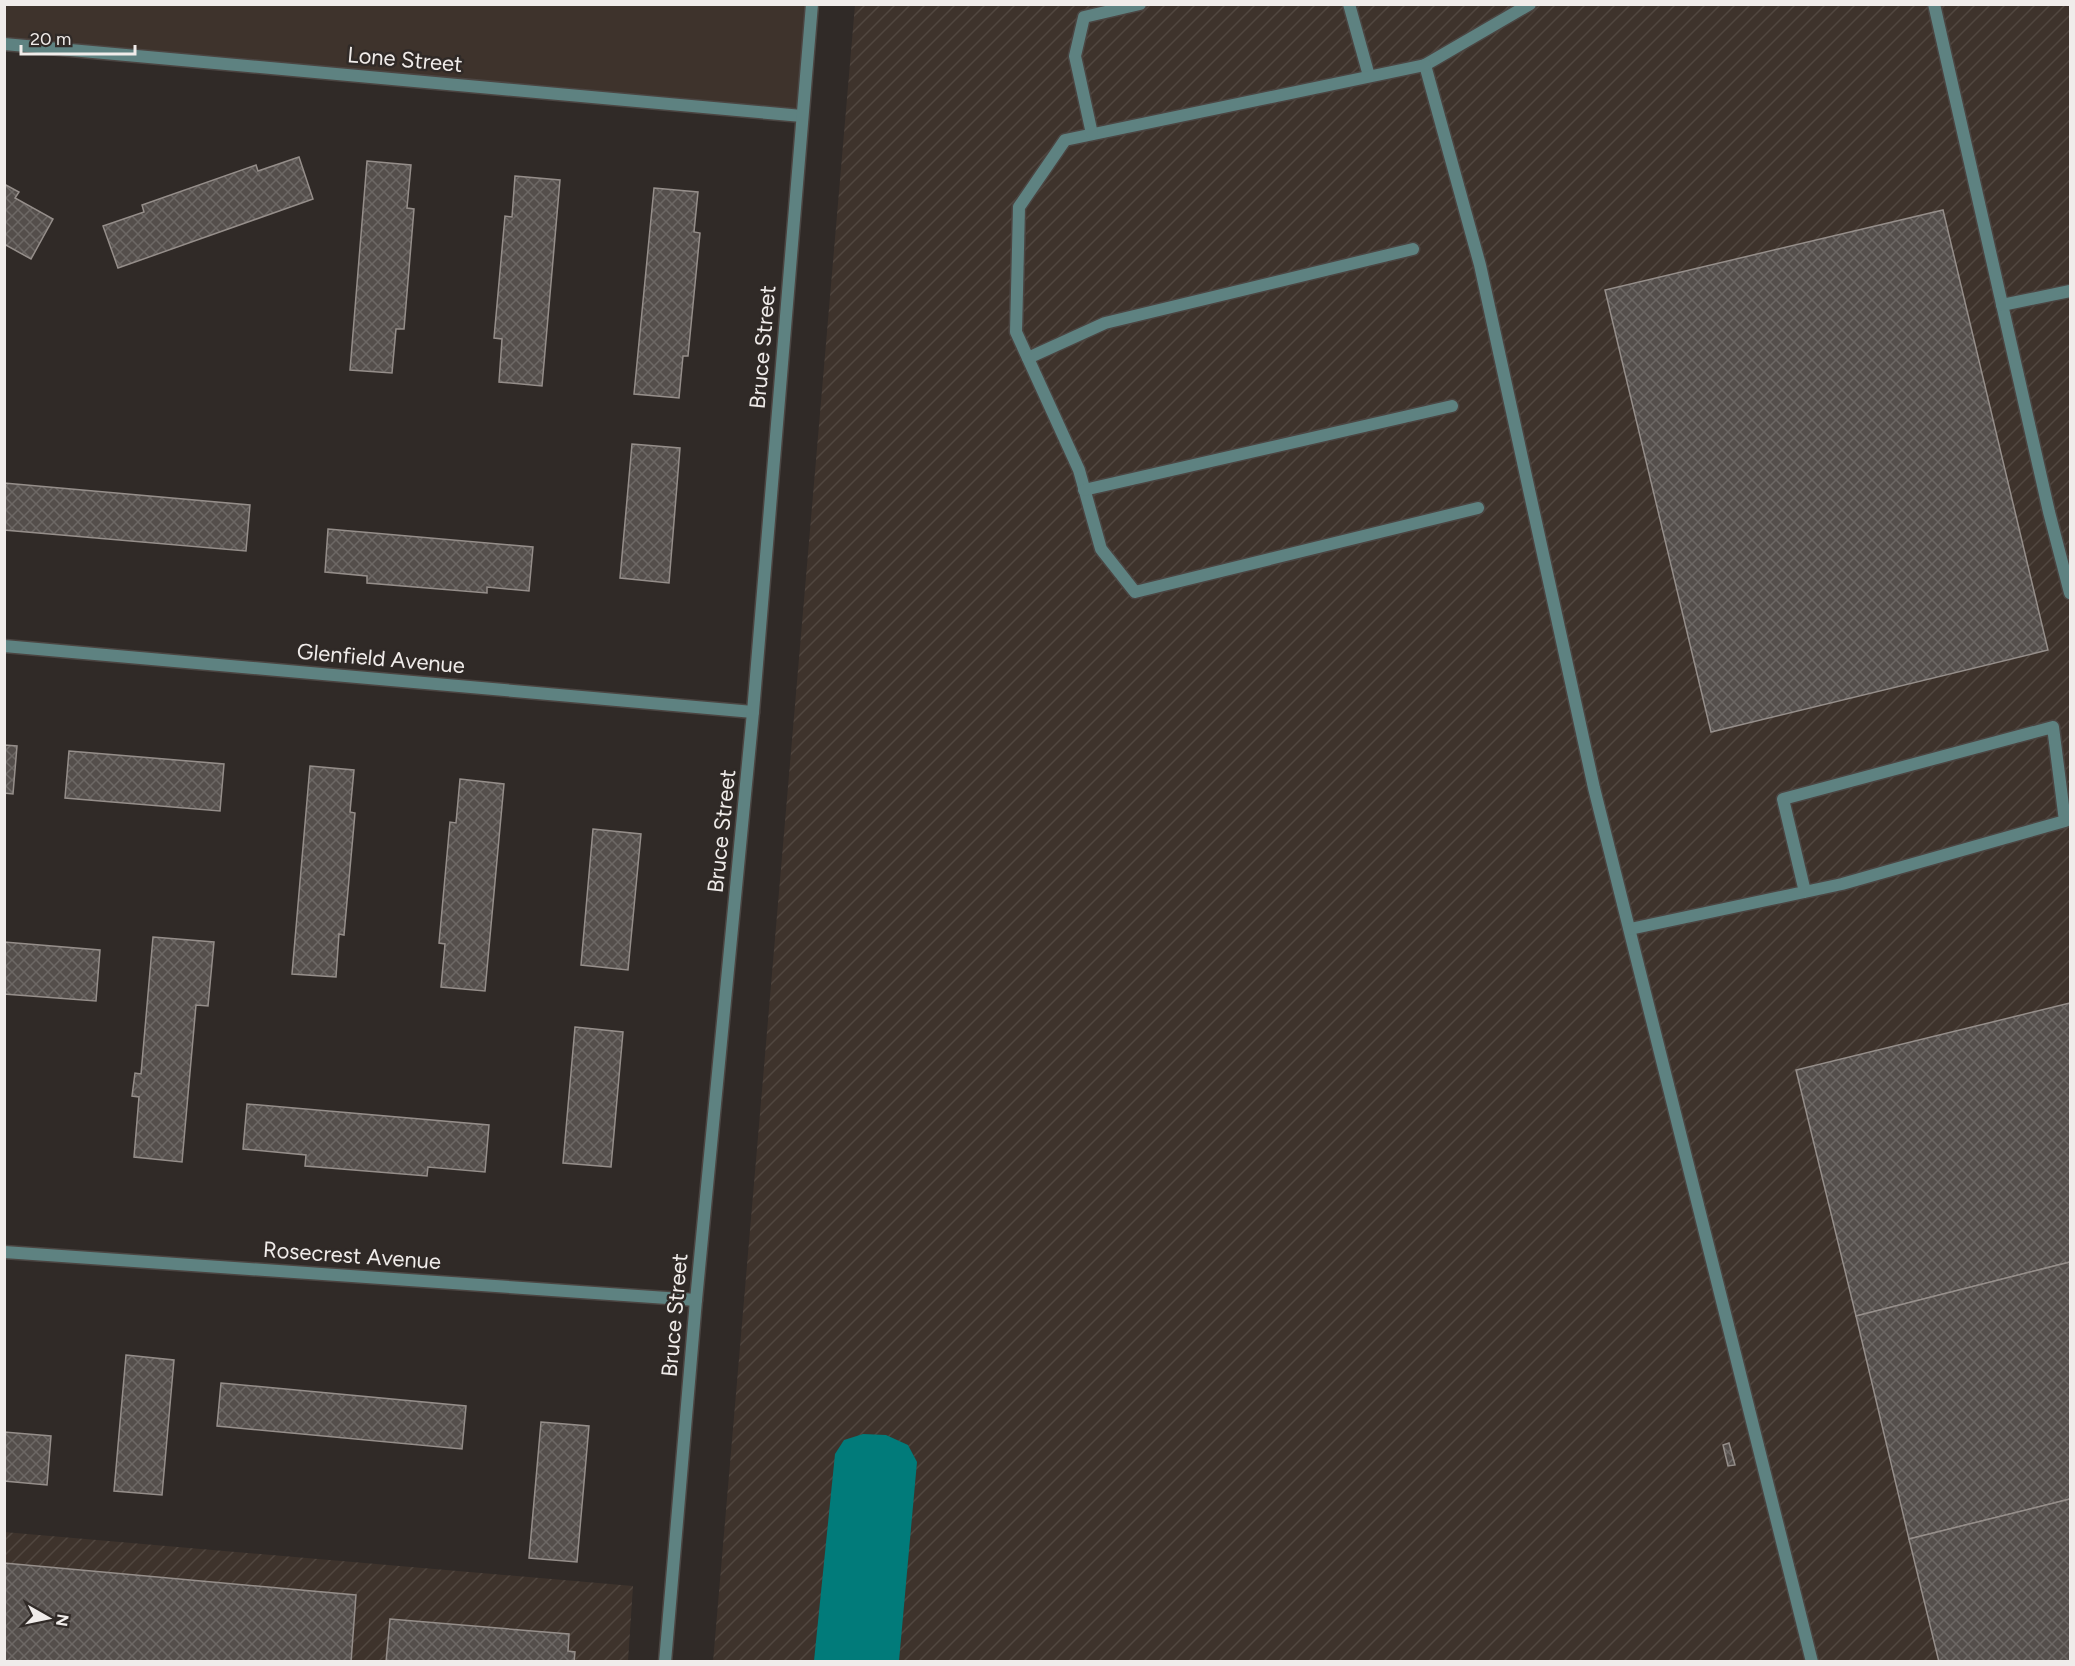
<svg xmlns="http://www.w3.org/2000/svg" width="2075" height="1666" viewBox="0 0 2075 1666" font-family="Figtree,sans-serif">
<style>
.built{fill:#3e332c}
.industrial{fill:url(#industrial-furrows)}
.water{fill:#017b7a}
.building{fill:url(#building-cross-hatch);stroke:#958e8a;stroke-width:1.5}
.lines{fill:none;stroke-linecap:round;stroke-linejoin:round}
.lane-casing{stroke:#4b4542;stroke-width:15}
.street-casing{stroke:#4b4542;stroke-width:15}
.lane{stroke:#5e8281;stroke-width:12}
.street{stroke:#5e8281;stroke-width:12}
.labels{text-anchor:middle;stroke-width:5;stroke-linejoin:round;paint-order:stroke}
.street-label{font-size:22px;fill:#f0ecea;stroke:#302a27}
</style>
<defs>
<pattern id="industrial-furrows" width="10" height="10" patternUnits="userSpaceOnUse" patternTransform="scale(1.5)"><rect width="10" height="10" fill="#3e332c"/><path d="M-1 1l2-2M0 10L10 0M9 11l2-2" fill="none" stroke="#514740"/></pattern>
<pattern id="building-cross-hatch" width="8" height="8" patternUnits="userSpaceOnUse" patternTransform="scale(1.5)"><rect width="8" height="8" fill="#544e4b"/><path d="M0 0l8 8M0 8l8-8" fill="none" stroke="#6d6865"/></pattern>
</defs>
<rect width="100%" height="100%" fill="#302a27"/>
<!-- built -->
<polygon class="built" points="4,5 812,5 802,116 5,44"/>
<!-- industrial -->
<g class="industrial">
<polygon points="855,5 2070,5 2070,1661 713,1662"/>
<polygon points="4,1532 633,1586 628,1661 5,1661"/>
</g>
<!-- water -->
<polygon class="water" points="863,1434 886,1435 908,1445 917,1462 899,1661 814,1661 835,1454 844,1440"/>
<!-- building -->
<g class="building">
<polygon points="299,157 313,199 118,268 103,226 144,212 142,205 256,165 258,171"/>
<polygon points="367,161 411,165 407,208 414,209 404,329 396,329 392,373 350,370"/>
<polygon points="515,176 560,180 542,386 499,382 502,339 494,338 505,216 512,217"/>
<polygon points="4,184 19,192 15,198 53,219 31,259 4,244"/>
<polygon points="654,188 698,192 694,232 700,233 688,356 683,356 679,398 634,394"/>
<polygon points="1943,210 2048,650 1711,732 1605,290"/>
<polygon points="632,444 680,448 669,583 620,578"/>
<polygon points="4,483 250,505 246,551 4,530"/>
<polygon points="328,529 533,547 529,591 487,587 487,593 367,583 367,576 325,572"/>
<polygon points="4,745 17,746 13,794 4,793"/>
<polygon points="69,751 224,764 220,811 65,798"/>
<polygon points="310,766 354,770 350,812 355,813 344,935 339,934 336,977 292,974"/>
<polygon points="460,779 504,784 485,991 441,987 445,944 439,943 450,822 456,823"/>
<polygon points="593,829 641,834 628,970 581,965"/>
<polygon points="153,937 214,942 208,1006 196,1005 182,1162 134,1157 139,1097 132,1096 135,1073 141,1074"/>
<polygon points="4,942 100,950 96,1001 4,994"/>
<polygon points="2070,1003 2070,1262 1856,1316 1796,1070"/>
<polygon points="575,1027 623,1032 611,1167 563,1163"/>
<polygon points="247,1104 489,1125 485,1172 428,1167 427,1176 305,1166 306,1155 243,1149"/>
<polygon points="2070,1262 2070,1499 1909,1539 1856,1316"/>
<polygon points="126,1355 174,1360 162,1495 114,1491"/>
<polygon points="221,1383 466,1406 462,1449 217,1426"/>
<polygon points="541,1422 589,1426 577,1562 529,1558"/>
<polygon points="4,1432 51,1436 47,1485 4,1481"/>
<polygon points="1729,1443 1735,1465 1728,1466 1723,1445"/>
<polygon points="2070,1499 2070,1662 1939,1662 1909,1539"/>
<polygon points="4,1563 356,1595 351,1662 4,1662"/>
<polygon points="390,1619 569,1634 568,1651 575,1652 574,1662 386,1662"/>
</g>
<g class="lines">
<defs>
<g id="lane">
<polyline points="1349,4 1369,76"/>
<polyline points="1530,4 1425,65 1480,265 1594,788 1812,1662"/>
<polyline points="1934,4 2049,512 2070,593"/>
<polyline points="1425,65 1065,140 1019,207 1016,332 1079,470 1101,549 1135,592 1478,508"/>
<polyline points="1092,134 1075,56 1084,17 1140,4"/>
<polyline points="2002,305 2070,291"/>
<polyline points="1028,358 1105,323 1413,249"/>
<polyline points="1084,490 1452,406"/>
<polyline points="1630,929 1842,884 2065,821 2053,727 1783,799 1805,892"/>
</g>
<g id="street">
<polyline points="4,44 802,116"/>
<polyline points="4,646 753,712"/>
<polyline points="4,1252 696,1300"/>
<polyline points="665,1662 696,1300 753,712 812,4"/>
</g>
</defs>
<!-- lane casing -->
<use href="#lane" class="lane-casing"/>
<!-- street casing -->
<use href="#street" class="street-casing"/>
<!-- lane -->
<use href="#lane" class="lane"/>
<!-- street -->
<use href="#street" class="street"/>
</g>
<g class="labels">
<!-- street labels -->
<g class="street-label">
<text transform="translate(405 59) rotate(5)" y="8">Lone Street</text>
<text transform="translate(762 347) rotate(-85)" y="8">Bruce Street</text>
<text transform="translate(381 658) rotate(5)" y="8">Glenfield Avenue</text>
<text transform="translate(721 831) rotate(-84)" y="8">Bruce Street</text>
<text transform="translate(352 1255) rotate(4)" y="8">Rosecrest Avenue</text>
<text transform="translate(674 1315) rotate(-85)" y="8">Bruce Street</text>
</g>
</g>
<!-- border -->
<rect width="2075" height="1666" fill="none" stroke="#f0ecea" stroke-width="12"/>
<!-- north arrow -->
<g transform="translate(48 1618) rotate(99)" stroke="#302a27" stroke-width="4.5" paint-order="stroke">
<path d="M0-4.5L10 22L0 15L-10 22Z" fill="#f0ecea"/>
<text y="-9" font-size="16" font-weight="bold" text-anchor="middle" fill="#f0ecea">N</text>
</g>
<!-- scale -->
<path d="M21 45v9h114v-9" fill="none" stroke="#f0ecea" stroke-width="3"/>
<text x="30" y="45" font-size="18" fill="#f0ecea" stroke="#302a27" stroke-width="4.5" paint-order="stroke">20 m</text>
</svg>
